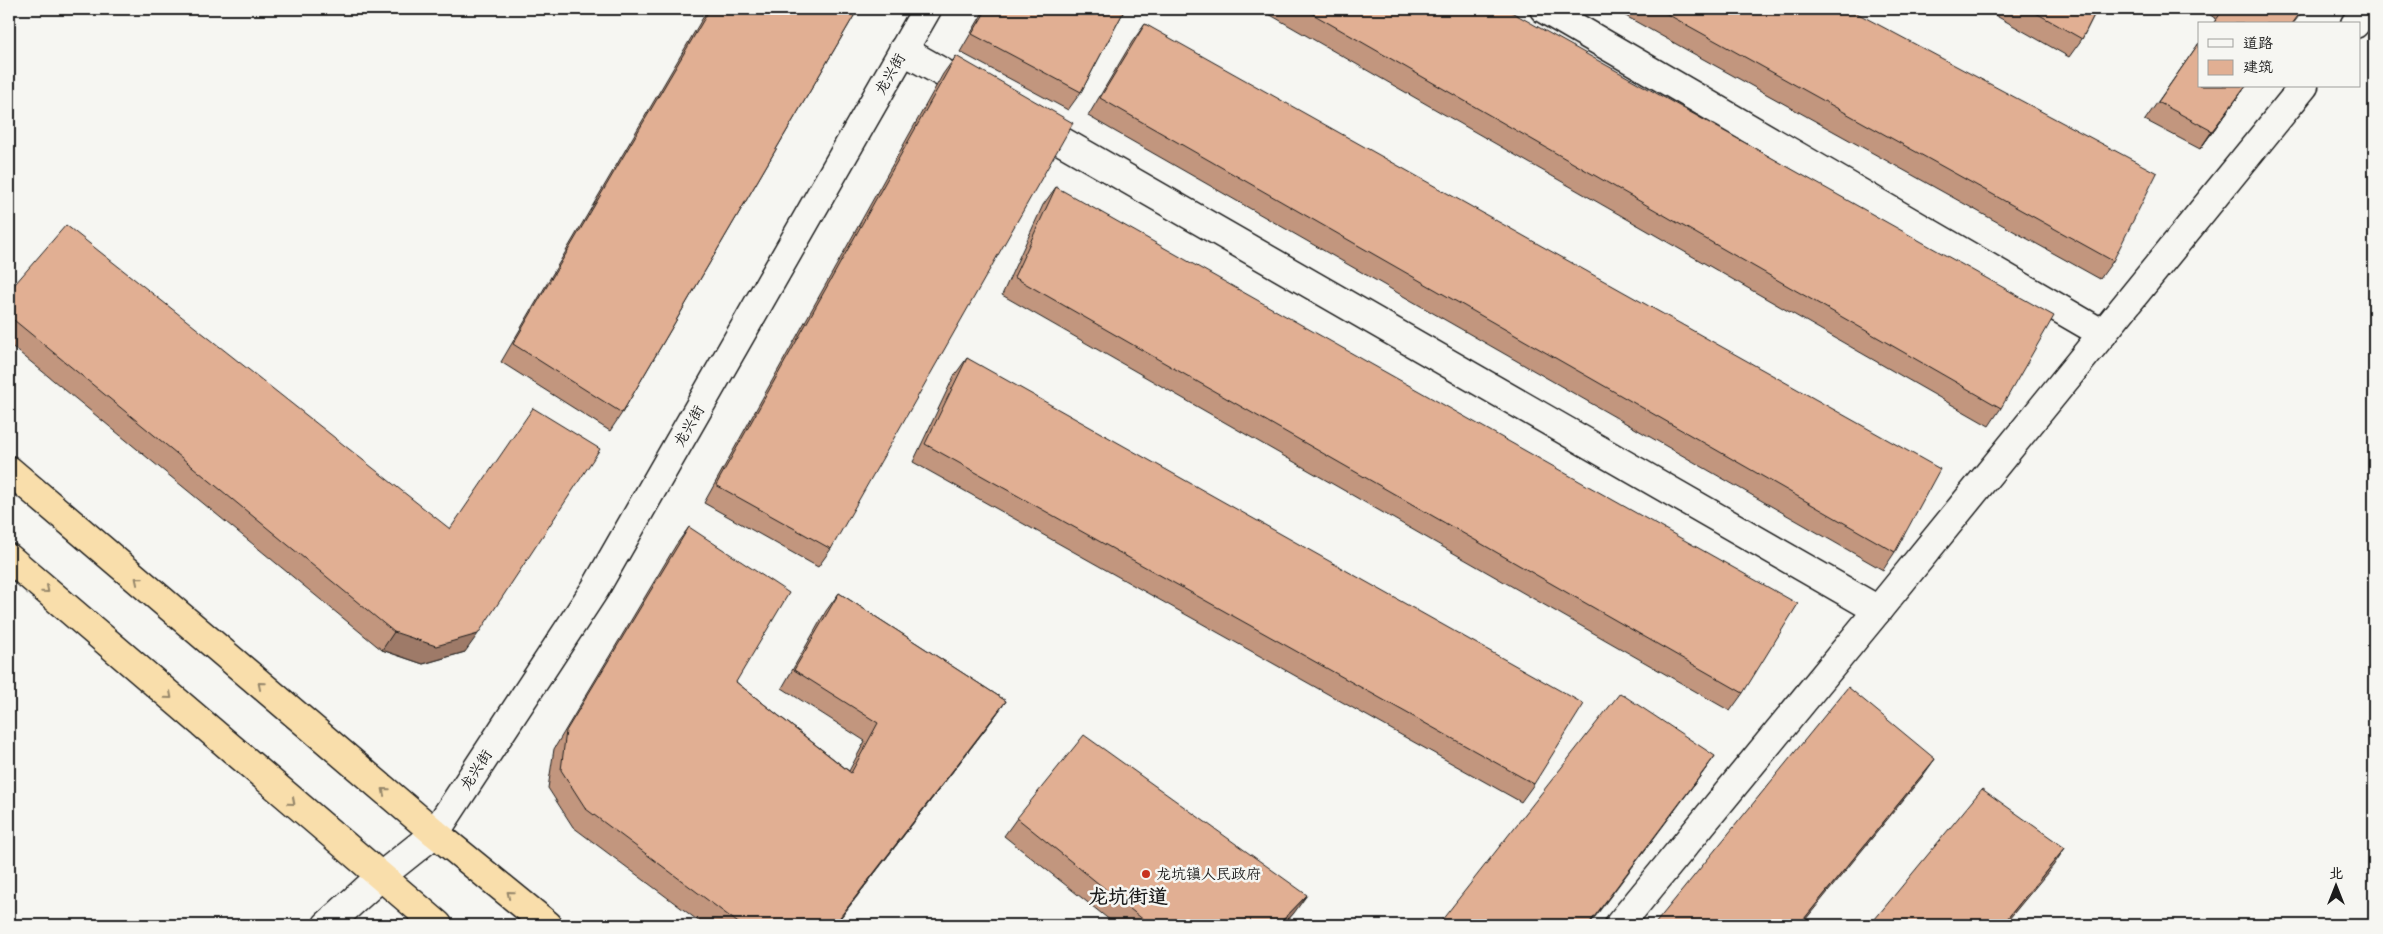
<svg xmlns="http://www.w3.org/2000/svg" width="2383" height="934" viewBox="0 0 2383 934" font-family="Mali,'LXGW WenKai TC',sans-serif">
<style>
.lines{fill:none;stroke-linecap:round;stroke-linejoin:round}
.street-casing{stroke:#1c1c1c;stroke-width:31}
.secondary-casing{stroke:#1c1c1c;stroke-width:31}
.highway-casing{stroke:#1c1c1c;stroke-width:31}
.street{stroke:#f6f6f2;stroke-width:28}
.secondary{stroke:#f6f6f2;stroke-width:28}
.highway{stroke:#f9deab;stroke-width:28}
.wall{fill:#c2967e;stroke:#1c1c1c}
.shaded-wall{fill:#9e7a67;stroke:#1c1c1c}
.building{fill:#e1af93;stroke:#1c1c1c}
.oneway{stroke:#96876b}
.poi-dot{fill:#c8321e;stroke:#f6f6f2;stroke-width:2}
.labels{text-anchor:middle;stroke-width:5;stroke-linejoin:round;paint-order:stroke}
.street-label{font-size:15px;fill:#1c1c1c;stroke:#f6f6f2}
.poi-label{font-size:15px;fill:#1c1c1c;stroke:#f6f6f2;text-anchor:start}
.district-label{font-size:20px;font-weight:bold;fill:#1c1c1c;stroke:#f6f6f2}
</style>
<rect width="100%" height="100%" fill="#f6f6f2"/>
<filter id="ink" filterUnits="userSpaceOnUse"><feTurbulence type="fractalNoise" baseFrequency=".02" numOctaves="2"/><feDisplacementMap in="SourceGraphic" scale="10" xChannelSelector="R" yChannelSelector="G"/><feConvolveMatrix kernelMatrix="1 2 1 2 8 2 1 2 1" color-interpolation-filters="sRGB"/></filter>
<g filter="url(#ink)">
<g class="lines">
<defs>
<g id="street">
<polyline points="1544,9 2103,334"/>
<polyline points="2355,24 2367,9"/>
<polyline points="903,50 975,91"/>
<polyline points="1030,123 1878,610"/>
<polyline points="327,925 380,877 435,833"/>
<polyline points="1619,925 1878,610 2304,86"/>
</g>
<polyline id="secondary" points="435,833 595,589 927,9"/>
<g id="highway">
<polyline points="9,470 435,833 548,925"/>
<polyline points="9,558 438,925"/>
</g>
</defs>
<!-- street casing -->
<use href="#street" class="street-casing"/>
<!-- secondary casing -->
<use href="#secondary" class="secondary-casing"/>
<!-- highway casing -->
<use href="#highway" class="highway-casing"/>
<!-- street -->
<use href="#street" class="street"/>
<!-- secondary -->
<use href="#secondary" class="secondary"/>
<!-- highway -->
<use href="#highway" class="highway"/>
</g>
<!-- wall -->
<g class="wall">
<polygon points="708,9 858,9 622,413 610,431 501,362"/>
<polygon points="985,9 1125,9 1081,92 1068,110 960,52"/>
<polygon points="1260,9 1506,9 2001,408 1989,426"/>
<polygon points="1613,9 1849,9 2113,261 2100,279"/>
<polygon points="1984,9 2097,9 2082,39 2069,57"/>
<polygon points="2202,9 2304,9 2293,24 2213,24 2216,19"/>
<polygon points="1145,24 1895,552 1883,570 1088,116 1132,42"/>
<polygon points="2199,43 2199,86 2246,86 2200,149 2145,120"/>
<polygon points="956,56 831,549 818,567 704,503 943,74"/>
<polygon points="1056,187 1743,693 1730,711 1002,295 1043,205"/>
<polygon points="9,291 465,652 423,664 382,650 9,344"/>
<polygon points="967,358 1534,784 1521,802 913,462 954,376"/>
<polygon points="689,527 736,682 849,771 865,741 782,688 826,611 839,593 1006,701 993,719 835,925 704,925 573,827 548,788 554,749 676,545"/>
<polygon points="1017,818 1294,913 1283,925 1116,925 1004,836"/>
</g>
<!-- shaded-wall -->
<g class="shaded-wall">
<polygon points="2246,86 2200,149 2212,131"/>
<polygon points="394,632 478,634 465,652 423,664 382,650"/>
<polygon points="1006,701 993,719 835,925 834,925"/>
<polygon points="1715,756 1702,774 1589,925 1588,925"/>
<polygon points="1935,759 1922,777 1801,925 1799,925"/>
<polygon points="2065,848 2053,866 2004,925 2002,925"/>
<polygon points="1307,895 1294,913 1283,925 1278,925"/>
</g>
<!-- building -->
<g class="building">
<polygon points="710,9 858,9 622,413 513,344"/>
<polygon points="987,9 1125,9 1081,92 972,34"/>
<polygon points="1304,9 1506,9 2054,316 2001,408"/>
<polygon points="1658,9 1849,9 2157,173 2113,261"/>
<polygon points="2029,9 2097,9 2082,39"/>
<polygon points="2224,9 2303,9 2292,24 2213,24"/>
<polygon points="1145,24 1940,469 1895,552 1100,98"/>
<polygon points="2199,43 2199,86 2246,86 2212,131 2158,102"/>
<polygon points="956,56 1073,123 831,549 716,485"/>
<polygon points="1056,187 1798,604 1743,693 1014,277"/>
<polygon points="66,225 450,529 533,408 600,449 478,634 436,646 394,632 9,316 9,291"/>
<polygon points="967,358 1584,704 1534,784 925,444"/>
<polygon points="689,527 789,593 736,682 851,773 878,723 794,670 839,593 1006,701 834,925 741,925 586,809 561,770 566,731"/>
<polygon points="1848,687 1935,759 1799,925 1654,925"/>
<polygon points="1620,693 1715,756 1588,925 1438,925"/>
<polygon points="1084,735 1307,895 1278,925 1150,925 1017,818"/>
<polygon points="1982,789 2065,848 2002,925 1870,925"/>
</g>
<!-- one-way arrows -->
<defs><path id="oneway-chevron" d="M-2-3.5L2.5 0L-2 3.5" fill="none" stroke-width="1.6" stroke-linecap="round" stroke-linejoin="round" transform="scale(1.25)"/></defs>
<g class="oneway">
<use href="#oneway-chevron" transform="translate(138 580) rotate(-140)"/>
<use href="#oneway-chevron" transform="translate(46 590) rotate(41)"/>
<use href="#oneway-chevron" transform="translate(261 685) rotate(-140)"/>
<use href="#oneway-chevron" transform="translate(169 696) rotate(41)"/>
<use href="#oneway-chevron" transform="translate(385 791) rotate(-140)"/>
<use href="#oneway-chevron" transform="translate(292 802) rotate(41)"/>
<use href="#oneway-chevron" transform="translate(510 894) rotate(-141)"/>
</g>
</g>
<!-- markers -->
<circle class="poi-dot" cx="1146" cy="874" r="5"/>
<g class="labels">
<!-- street labels -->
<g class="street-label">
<text transform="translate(890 74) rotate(-60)" y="5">龙兴街</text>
<text transform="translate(689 426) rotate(-60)" y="5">龙兴街</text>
<text transform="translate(476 770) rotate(-57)" y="5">龙兴街</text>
</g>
<!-- poi labels -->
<g class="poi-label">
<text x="1156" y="879">龙坑镇人民政府</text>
</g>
<!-- district labels -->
<g class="district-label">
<text x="1128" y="903">龙坑街道</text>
</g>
</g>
<!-- margin -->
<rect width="2383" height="934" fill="none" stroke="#f6f6f2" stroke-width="30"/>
<rect x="15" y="15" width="2353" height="904" fill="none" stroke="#1c1c1c" stroke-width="2" filter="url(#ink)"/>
<!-- legend -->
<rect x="2198" y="22" width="162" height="65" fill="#f6f6f2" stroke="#9f9f9c"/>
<rect x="2208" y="39" width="25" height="8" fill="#f6f6f2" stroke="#9f9f9c"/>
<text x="2243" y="48" font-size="15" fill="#1c1c1c">道路</text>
<rect x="2208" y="60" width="25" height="15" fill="#e1af93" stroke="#9f9f9c"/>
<text x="2243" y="72" font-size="15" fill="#1c1c1c">建筑</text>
<!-- north arrow -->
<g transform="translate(2336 886)" stroke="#f6f6f2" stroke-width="4" paint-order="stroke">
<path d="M0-4L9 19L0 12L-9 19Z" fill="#1c1c1c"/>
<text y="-8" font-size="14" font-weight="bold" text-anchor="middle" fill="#1c1c1c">北</text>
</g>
</svg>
